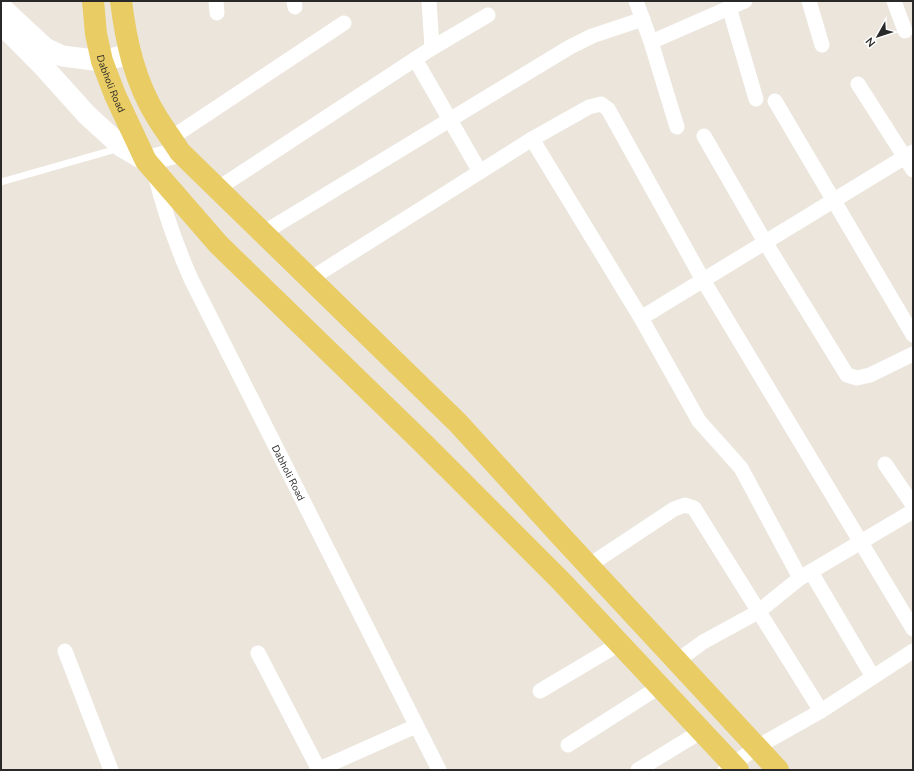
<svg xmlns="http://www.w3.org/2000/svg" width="914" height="771" viewBox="0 0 914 771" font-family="'Nunito Sans',sans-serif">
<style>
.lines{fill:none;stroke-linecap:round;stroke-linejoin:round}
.lane{stroke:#fff;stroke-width:7}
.street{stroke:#fff;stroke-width:15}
.secondary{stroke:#fff;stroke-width:21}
.primary{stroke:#e9cc63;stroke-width:22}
.labels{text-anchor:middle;stroke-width:3;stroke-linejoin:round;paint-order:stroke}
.street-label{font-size:10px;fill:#292929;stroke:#fff}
</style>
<rect width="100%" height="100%" fill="#ebe5dc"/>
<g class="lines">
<!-- lane -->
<polyline class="lane" points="1,182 120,148"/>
<!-- street -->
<g class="street">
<polyline points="216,1 217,13"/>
<polyline points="294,1 295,7"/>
<polyline points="429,1 432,48"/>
<polyline points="636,1 651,42 677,127"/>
<polyline points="809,1 822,45"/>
<polyline points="894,1 905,31"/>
<polyline points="729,7 756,99"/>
<polyline points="651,42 745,1"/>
<polyline points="415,59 480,172"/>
<polyline points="858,84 913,170"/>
<polyline points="775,101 913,335"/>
<polyline points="704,136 765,242 847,375 857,378 870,375 913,354"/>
<polyline points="171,138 344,23"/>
<polyline points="532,139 641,318 699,421 741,468 800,578"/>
<path id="s1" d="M155 174C164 211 176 245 191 279L439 770"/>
<polyline points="217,189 432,48 488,15"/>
<polyline points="263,233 570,47 592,36 643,19"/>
<polyline points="310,279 532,139 589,107 601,104 608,109 703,280 913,629"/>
<polyline points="641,318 913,152"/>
<polyline points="885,464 913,505"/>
<polyline points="588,566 674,509 685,505 694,508 821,711"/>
<polyline points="811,572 873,677"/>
<polyline points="65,651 111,770"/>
<polyline points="258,653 319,770"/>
<polyline points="677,661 703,642 758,612 800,578 913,511"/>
<polyline points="540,691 619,644"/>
<polyline points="568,745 659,687"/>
<polyline points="317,770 416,726"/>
<polyline points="638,770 700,732"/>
<polyline points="725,770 757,747 821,711 913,651"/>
</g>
<!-- secondary -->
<g class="secondary">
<polyline points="1,7 45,48 62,56 102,61 130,54"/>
<polyline points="1,24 41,64 87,115 122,147 146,161 180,152"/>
</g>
<!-- primary -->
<g class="primary">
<path id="s2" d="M93 1 96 34 102 61 115 95 146 161 219 245 423 443 561 581 738 770"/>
<path d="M121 1C126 42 135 83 158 119 165 130 173 141 180 152L458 423 560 535 778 770"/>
</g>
</g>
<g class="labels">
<!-- street labels -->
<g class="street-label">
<text dy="4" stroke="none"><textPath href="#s2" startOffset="85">Dabholi Road</textPath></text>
<text dy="4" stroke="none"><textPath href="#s1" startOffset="328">Dabholi Road</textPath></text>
</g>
</g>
<!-- border -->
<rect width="914" height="771" fill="none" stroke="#292929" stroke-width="4"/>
<!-- north arrow -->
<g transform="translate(878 36) rotate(231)" stroke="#ffffff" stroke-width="3" paint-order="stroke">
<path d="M0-3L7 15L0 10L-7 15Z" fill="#292929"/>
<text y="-6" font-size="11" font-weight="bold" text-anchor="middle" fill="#292929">N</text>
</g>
</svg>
